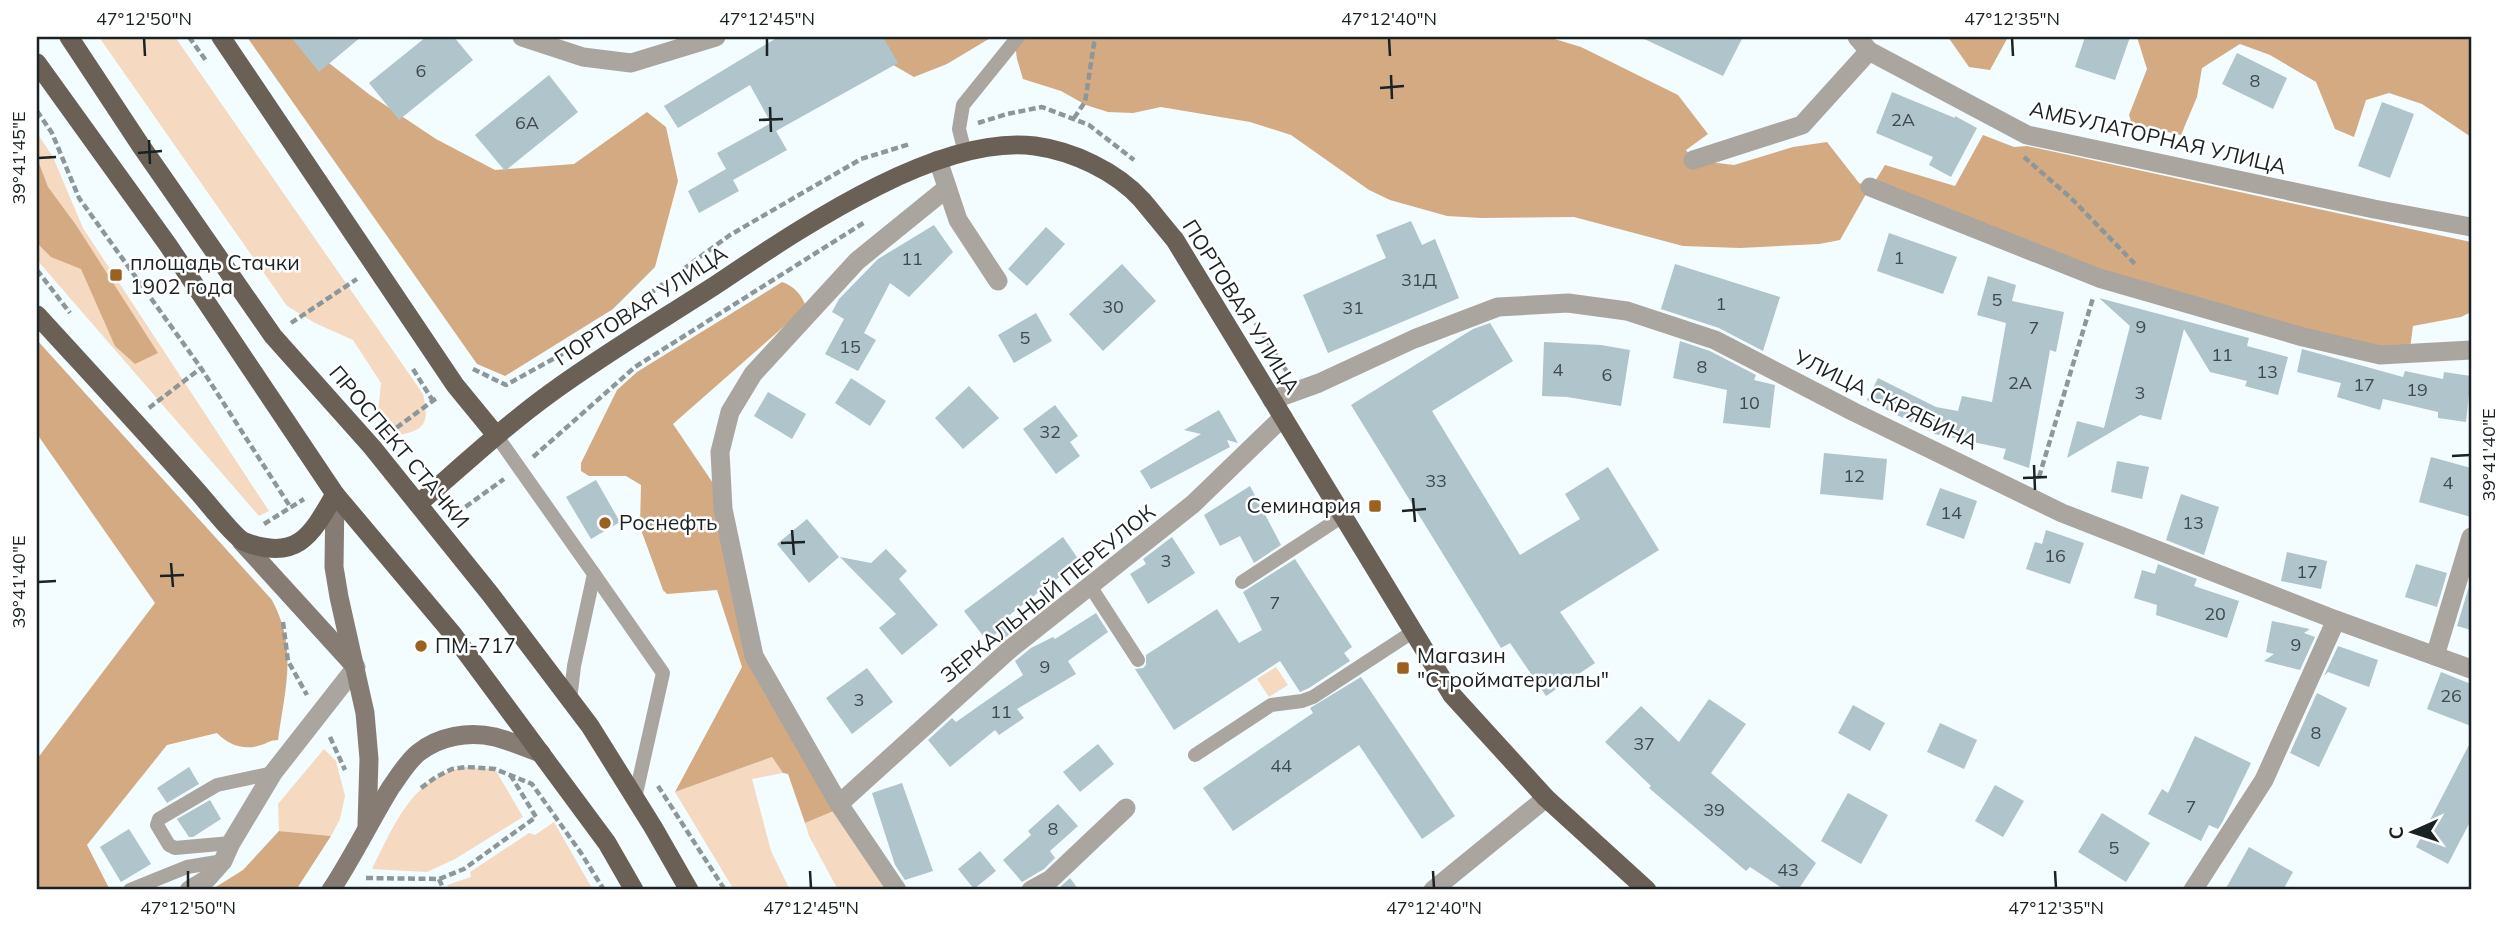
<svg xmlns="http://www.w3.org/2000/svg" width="2508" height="927" viewBox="0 0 2508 927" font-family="Mulish,sans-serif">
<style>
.green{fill:#f5d9c0}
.forest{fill:#d4aa83}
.building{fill:#afc4cb}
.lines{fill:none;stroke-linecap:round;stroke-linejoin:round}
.path{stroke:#8d9698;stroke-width:4.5;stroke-dasharray:7 3.5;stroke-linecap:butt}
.service{stroke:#aba59f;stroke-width:14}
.minor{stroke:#aba59f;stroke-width:19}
.secondary{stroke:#867c74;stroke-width:19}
.primary{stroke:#6b6056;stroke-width:19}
.ticks{fill:none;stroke:#1a2224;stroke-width:2.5}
.poi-dot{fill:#9b6120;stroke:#fff;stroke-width:2.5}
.labels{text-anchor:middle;stroke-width:5;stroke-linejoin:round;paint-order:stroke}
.number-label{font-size:18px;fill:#3f4a4e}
.street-label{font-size:21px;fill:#1a2224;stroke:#fff}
.poi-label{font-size:21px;fill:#1a2224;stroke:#fff;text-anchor:start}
.neatline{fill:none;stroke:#1a2224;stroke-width:2.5}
.ticks-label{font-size:18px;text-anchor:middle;fill:#1a2224}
</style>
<rect width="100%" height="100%" fill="#f3fcfe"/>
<!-- green -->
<g class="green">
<path d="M99 37H175L423 394C429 421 427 430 399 435L378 413 381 383 353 340 315 323 287 306Z"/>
<polygon points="37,133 53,157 83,228 269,511 259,516 37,260"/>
<polygon points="1276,667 1288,685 1269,697 1257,679"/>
<polygon points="324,749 336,761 345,796 340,819 331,836 279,831 278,804"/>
<polygon points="772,757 783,773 752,779 771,851 790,890 734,890 675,792"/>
<path d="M466 767 495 769 523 817 455 859 427 872 372 869C394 826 413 775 466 767Z"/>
<polygon points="836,810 888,890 838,890 809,836 805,823"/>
<polygon points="554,822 593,890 450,890 447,885 471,877 470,872 529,833 535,835"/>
</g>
<!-- forest -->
<g class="forest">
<polygon points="247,37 305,37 320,56 370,95 436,139 495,170 574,164 647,112 666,127 678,181 655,267 613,309 505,376 477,364"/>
<polygon points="878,37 992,37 947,64 914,77 888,62"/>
<polygon points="1014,37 1548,37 1581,47 1678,95 1708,134 1686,150 1693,160 1734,165 1793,147 1827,142 1859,183 1870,187 1840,240 1819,244 1740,248 1683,246 1574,217 1481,218 1447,216 1390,200 1369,190 1291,135 1250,122 1161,107 1133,113 1108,112 1086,105 1061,91 1023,79 1017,59"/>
<polygon points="1948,37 2008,37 1990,70 1969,67"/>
<polygon points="2137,37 2471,37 2471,137 2422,104 2389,93 2366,100 2354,137 2335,129 2316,82 2270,55 2240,44 2202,68 2197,97 2181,135 2132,124 2129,115 2147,69"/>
<polygon points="1983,135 2014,147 2027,146 2471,242 2471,312 2461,317 2413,326 2410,349 2380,350 2101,274 1874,183 1885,165 1955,186"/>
<polygon points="37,158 48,187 76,225 158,353 135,364 115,346 81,269 51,257 37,243"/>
<path d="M782 282C793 285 803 296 806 307L673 424 719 492 751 657 836 810 805 823 788 774 783 773 772 757 675 792 742 667 717 590 667 594 663 590 640 527 641 485 626 476H589L581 471V463L617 390 637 372Z"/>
<path d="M37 340 272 600C298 649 285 688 278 740 270 740 268 743 261 745 244 751 229 745 217 733L167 745 87 845 110 890H37V759L155 603 37 434Z"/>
<polygon points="279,831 331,836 296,890 211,890 243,870"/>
</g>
<!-- building -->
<g class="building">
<polygon points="291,37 361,37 319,72"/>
<polygon points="426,37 454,37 473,60 399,120 369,83"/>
<polygon points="778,37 883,37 898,63 776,131 787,150 733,180 739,191 699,213 688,191 726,169 717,153 771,123 750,85 678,128 664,106"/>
<polygon points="1640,37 1743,37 1723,76"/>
<polygon points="2085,37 2130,37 2115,80 2075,67"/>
<polygon points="2237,53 2287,78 2273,109 2222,84"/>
<polygon points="549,75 578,112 505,171 475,135"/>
<polygon points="1892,92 1955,118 1955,116 1977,128 1951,177 1929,165 1933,157 1876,133"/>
<polygon points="2382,102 2414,114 2390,178 2358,166"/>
<polygon points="1411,221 1422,245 1435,239 1459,298 1328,353 1303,295 1386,258 1376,235"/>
<polygon points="934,225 953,252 909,297 890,283 864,333 876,340 858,371 825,354 844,319 832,312 839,299 878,259"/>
<polygon points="1046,227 1065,244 1027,286 1008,269"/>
<polygon points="1889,233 1957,257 1943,294 1877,271"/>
<polygon points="1122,264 1156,301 1103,351 1069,314"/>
<polygon points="1675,264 1780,297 1763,351 1719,328 1661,309"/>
<polygon points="1988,276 2016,285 2012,301 2064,312 2056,352 2050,350 2029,468 2003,459 2006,449 1935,434 1867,400 1878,378 1936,407 1958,411 1962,396 1992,402 2006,323 1977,315"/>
<polygon points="2099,298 2249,338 2247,346 2288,357 2278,395 2245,386 2247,381 2210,372 2184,329 2161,420 2140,415 2067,458 2077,421 2104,428 2130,326"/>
<polygon points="1036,313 1052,341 1014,363 998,335"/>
<polygon points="1490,323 1513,361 1432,411 1520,555 1580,519 1565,494 1608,467 1659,550 1560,612 1595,663 1546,696 1510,643 1501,648 1351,405 1473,329"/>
<polygon points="1680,341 1710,351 1756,375 1754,380 1775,385 1770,428 1723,423 1727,390 1673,378"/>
<polygon points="1544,342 1601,345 1630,350 1621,406 1567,397 1542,396"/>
<polygon points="2302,349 2403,377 2405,371 2443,379 2444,372 2471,376 2466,422 2438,418 2438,412 2383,399 2380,410 2337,397 2341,383 2297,372"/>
<polygon points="851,378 886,401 870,426 835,403"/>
<polygon points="969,386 999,418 963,449 935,418"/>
<polygon points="768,392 806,414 792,439 754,416"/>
<polygon points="1055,405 1078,436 1070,442 1080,456 1056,474 1023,429"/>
<polygon points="1219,410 1238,443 1227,440 1230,447 1151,489 1140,471 1201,434 1184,430"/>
<polygon points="1824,453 1887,459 1883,500 1820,494"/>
<polygon points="2431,457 2471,468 2471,517 2419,502"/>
<polygon points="2117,461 2149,467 2142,499 2111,492"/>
<polygon points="596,480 620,522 591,539 566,497"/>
<polygon points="1250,486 1281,545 1254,563 1240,536 1220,546 1204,515"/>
<polygon points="1940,488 1977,501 1964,539 1926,525"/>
<polygon points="2181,494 2219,507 2204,555 2166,540"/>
<polygon points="807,519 839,557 809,583 777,544"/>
<polygon points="2046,530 2084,543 2070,584 2026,569 2035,542 2042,544"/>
<polygon points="1063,537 1081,563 1049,584 1007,617 1016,629 1002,640 998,632 987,641 964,611"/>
<polygon points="1172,537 1195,573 1148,604 1130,574 1146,564 1143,559"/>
<polygon points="886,549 907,571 899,579 938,625 902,655 879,628 896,614 840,557 871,563"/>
<polygon points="2287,552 2327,561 2321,589 2281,581"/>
<polygon points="1295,559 1352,647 1344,653 1350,661 1309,688 1300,692 1280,661 1174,730 1135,669 1143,668 1146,665 1146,655 1217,609 1239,643 1262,630 1243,592"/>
<polygon points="2158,564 2197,579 2194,586 2239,601 2227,638 2156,615 2157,605 2134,598 2142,570 2155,574"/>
<polygon points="2416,564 2447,573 2437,607 2405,597"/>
<polygon points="2471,580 2471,630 2457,626"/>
<polygon points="1096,613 1108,632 1068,661 1076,674 1017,709 1024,718 999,735 995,730 950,767 928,740 952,718 956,722 1023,675 1015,661 1031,648 1053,637 1055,639"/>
<polygon points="2272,621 2310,629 2304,633 2315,637 2300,670 2264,661 2274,654 2266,652"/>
<polygon points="2338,646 2378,660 2369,687 2328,672 2324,676"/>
<polygon points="867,668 893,702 852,734 826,698"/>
<polygon points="2441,672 2471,684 2471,726 2427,709"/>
<polygon points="1361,677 1455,816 1422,839 1359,745 1233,831 1203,788 1313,713 1310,708"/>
<polygon points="2317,693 2347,708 2319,767 2290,753"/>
<polygon points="1709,699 1746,724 1711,773 1816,863 1798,890 1785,890 1750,867 1746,871 1649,788 1651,786 1605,742 1641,706 1679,742"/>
<polygon points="1853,705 1885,723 1870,751 1838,733"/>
<polygon points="1940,723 1977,740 1964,769 1927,752"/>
<polygon points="2195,736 2251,763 2223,821 2218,829 2209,825 2201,841 2148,814 2162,789 2168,793"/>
<polygon points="2471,741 2471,820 2448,864 2416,847"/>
<polygon points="1098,744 1114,764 1080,792 1063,772"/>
<polygon points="189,767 199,784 167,803 157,788"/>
<polygon points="902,783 933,871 905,880 895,865 872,793"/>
<polygon points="1995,785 2024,801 2003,837 1975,821"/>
<polygon points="1848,793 1888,815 1861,864 1821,841"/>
<polygon points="210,800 221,819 193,837 189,837 177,819"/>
<polygon points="1058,804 1078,826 1050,851 1055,858 1044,869 1022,882 1003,860 1031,835 1028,831"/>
<polygon points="2102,813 2150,843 2126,882 2078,852"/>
<polygon points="129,829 151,864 121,882 100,847"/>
<polygon points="2249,847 2293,872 2283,890 2225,890"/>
<polygon points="980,851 996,871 974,889 958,869"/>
<polygon points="1070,878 1079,890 1056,890 1059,888"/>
</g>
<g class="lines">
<!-- path -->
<g class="path">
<polyline points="189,37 207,62"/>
<polyline points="37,111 52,133 79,198 201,368 291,508"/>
<polyline points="1074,118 1085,102 1095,37"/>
<polyline points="978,123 1007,114 1042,107 1089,125 1134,160"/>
<polyline points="2024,157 2071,198 2136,265"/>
<polyline points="37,270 70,313"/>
<polyline points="1250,314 1287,372"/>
<polyline points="615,319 730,235 861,159 910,144"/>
<polyline points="291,323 357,279"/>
<polyline points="413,369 433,401"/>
<polyline points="473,369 506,385 564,353"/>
<polyline points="149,408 201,368"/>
<polyline points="388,434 438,397"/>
<polyline points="533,457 635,367 865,222"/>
<polyline points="2039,477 2093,298"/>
<polyline points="457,513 504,479"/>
<polyline points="264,524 304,499"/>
<polyline points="283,622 288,661 307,695"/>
<polyline points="330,737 345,770"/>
<polyline points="658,786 725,890"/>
<polyline points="421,788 436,777 452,769 466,767 495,769 532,784 581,853 604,890"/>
<polyline points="366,878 439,879 464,869 536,817 511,776"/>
<polyline points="439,879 444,890"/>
</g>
<!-- service -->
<g class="service">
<polyline points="965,153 959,129 963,105 1018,37"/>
<polyline points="496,435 594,574 574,666 570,700"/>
<polyline points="594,574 663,673 635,798"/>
<polyline points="1242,582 1343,516"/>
<polyline points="1090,586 1138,660"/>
<polyline points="1195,755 1271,705 1302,701 1313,697 1414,631"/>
<polyline points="231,843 175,848 169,845 157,825 159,819 217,785 273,773"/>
<polyline points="130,890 187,867 223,861"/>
</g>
<!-- minor -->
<g class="minor">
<polyline points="522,37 583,57 631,63 716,37"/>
<polyline points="1857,37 1869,51 2027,135 2374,209 2471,227"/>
<polyline points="938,160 958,220 998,281"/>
<polyline points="1693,160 1802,125 1869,51"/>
<polyline points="1870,187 2099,278 2303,337 2380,355 2471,350"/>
<polyline points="1272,400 1319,383 1414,339 1498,307 1568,303 1627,311 1715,340 1854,412 2062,513 2336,620 2471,669"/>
<polyline points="2435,656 2471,537"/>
<polyline points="839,804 1009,650 1193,504 1283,417"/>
<polyline points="189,890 207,879 223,861 231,843 273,773 356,667"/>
<polyline points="897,890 839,804 754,656 723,509 720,452 730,412 753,374 857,261 947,188"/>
<polyline points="1031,890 1051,879 1126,808"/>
<polyline points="1433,890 1546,798"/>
<polyline points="2193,890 2264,780 2336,620"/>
</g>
<!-- secondary -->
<g class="secondary">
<polyline points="335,494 334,567 339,597 365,713 369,759 367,825"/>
<polyline points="241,541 353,664"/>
<path d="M331 890C353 857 370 821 391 787 399 776 407 762 418 753 439 736 469 731 495 737 511 741 526 748 541 753"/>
</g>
<!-- primary -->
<g class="primary">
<polyline points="69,37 141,146 273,336 372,447 491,595 590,726 653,827 689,890"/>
<polyline points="221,37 455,385 496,435"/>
<polyline points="37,63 168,245 335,494 451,632 607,843 634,890"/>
<path d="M37 315C91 374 145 432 198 492 207 502 236 539 245 542 298 562 312 534 335 494"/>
<path d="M418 504C462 466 505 426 552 392 603 355 658 322 711 288 791 235 935 133 1035 146 1072 151 1116 171 1142 200 1153 213 1164 227 1175 240L1452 695 1546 798 1647 890"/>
</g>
</g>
<!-- ticks -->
<path class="ticks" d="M144 38 145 56M767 38V56M1389 38 1390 56M2012 38 2013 56M1391 75 1392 99M1380 88 1404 86M770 107 771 132M759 120 783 119M149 140 150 164M138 153 162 151M38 158 56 157M2452 456 2470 455M2034 465 2035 490M2023 478 2047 477M1413 498 1415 522M1402 511 1426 509M792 530 794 555M781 543 805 542M171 563 173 587M160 576 184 575M38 582 56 581M188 871V888M810 871 811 888M1433 871 1434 888M2055 871 2056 888"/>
<!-- markers -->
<g class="poi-dot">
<rect x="109" y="268" width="14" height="14" rx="3.5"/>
<rect x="1368" y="499" width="14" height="14" rx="3.5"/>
<circle cx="605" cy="523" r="7"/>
<circle cx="421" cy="646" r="7"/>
<rect x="1396" y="661" width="14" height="14" rx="3.5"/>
</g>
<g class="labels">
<!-- number labels -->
<g class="number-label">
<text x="421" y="77">6</text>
<text x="2255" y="87">8</text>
<text x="1903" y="126">2А</text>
<text x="527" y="129">6А</text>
<text x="1899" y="264">1</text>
<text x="912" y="265">11</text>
<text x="1419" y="286">31Д</text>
<text x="1997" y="306">5</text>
<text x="1721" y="310">1</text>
<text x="1113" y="313">30</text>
<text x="1353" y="314">31</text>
<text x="2141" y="333">9</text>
<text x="2034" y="334">7</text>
<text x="1025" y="344">5</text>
<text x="850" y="353">15</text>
<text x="2222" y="361">11</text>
<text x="1702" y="373">8</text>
<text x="1558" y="376">4</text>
<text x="2267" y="378">13</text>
<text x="1607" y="381">6</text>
<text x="2020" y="389">2А</text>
<text x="2364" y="391">17</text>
<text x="2417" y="396">19</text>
<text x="2140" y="399">3</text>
<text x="1749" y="409">10</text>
<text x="1050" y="438">32</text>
<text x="1854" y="482">12</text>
<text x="1436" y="487">33</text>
<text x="2448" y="489">4</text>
<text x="1951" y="519">14</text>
<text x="2193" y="529">13</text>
<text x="2055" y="562">16</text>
<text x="1166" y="567">3</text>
<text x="2307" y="578">17</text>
<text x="1275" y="609">7</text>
<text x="2215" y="620">20</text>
<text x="2296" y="651">9</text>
<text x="1045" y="673">9</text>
<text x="2451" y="702">26</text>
<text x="859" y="706">3</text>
<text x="1001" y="718">11</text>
<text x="2316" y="739">8</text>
<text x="1644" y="750">37</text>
<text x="1281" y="772">44</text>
<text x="2191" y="813">7</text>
<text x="1714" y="816">39</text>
<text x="1053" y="835">8</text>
<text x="2114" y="854">5</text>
<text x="1788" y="876">43</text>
</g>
<!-- street labels -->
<g class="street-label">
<text transform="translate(2158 138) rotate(13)" y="7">АМБУЛАТОРНАЯ УЛИЦА</text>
<text transform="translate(641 306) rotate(-33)" y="7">ПОРТОВАЯ УЛИЦА</text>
<text transform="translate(1241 307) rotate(58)" y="7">ПОРТОВАЯ УЛИЦА</text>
<text transform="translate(1886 400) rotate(26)" y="7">УЛИЦА СКРЯБИНА</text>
<text transform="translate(399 447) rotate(50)" y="7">ПРОСПЕКТ СТАЧКИ</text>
<text transform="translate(1048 594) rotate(-39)" y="7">ЗЕРКАЛЬНЫЙ ПЕРЕУЛОК</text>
</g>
<!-- poi labels -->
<g class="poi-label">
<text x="130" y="270">площадь Стачки<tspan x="130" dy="24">1902 года</tspan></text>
<text x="1361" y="513" text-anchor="end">Семинария</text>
<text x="619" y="530">Роснефть</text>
<text x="435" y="653">ПМ-717</text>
<text x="1417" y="663">Магазин<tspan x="1417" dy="24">"Стройматериалы"</tspan></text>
</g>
</g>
<!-- border -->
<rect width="2508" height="927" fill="none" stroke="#ffffff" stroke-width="77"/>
<!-- north arrow -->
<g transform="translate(2413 832) rotate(267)" stroke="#ffffff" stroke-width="5" paint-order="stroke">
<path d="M0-5L12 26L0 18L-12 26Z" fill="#1a2224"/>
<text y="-10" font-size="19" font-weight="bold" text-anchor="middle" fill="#1a2224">С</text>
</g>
<rect x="38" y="38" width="2432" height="850" class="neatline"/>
<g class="ticks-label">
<text x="144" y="25">47°12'50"N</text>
<text x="767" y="25">47°12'45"N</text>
<text x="1389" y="25">47°12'40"N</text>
<text x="2012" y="25">47°12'35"N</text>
<text transform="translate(19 158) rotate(-90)" y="6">39°41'45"E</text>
<text transform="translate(2489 455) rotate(-90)" y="6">39°41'40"E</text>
<text transform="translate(19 582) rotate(-90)" y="6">39°41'40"E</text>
<text x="188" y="914">47°12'50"N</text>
<text x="811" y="914">47°12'45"N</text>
<text x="1434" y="914">47°12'40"N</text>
<text x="2056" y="914">47°12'35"N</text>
</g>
</svg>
